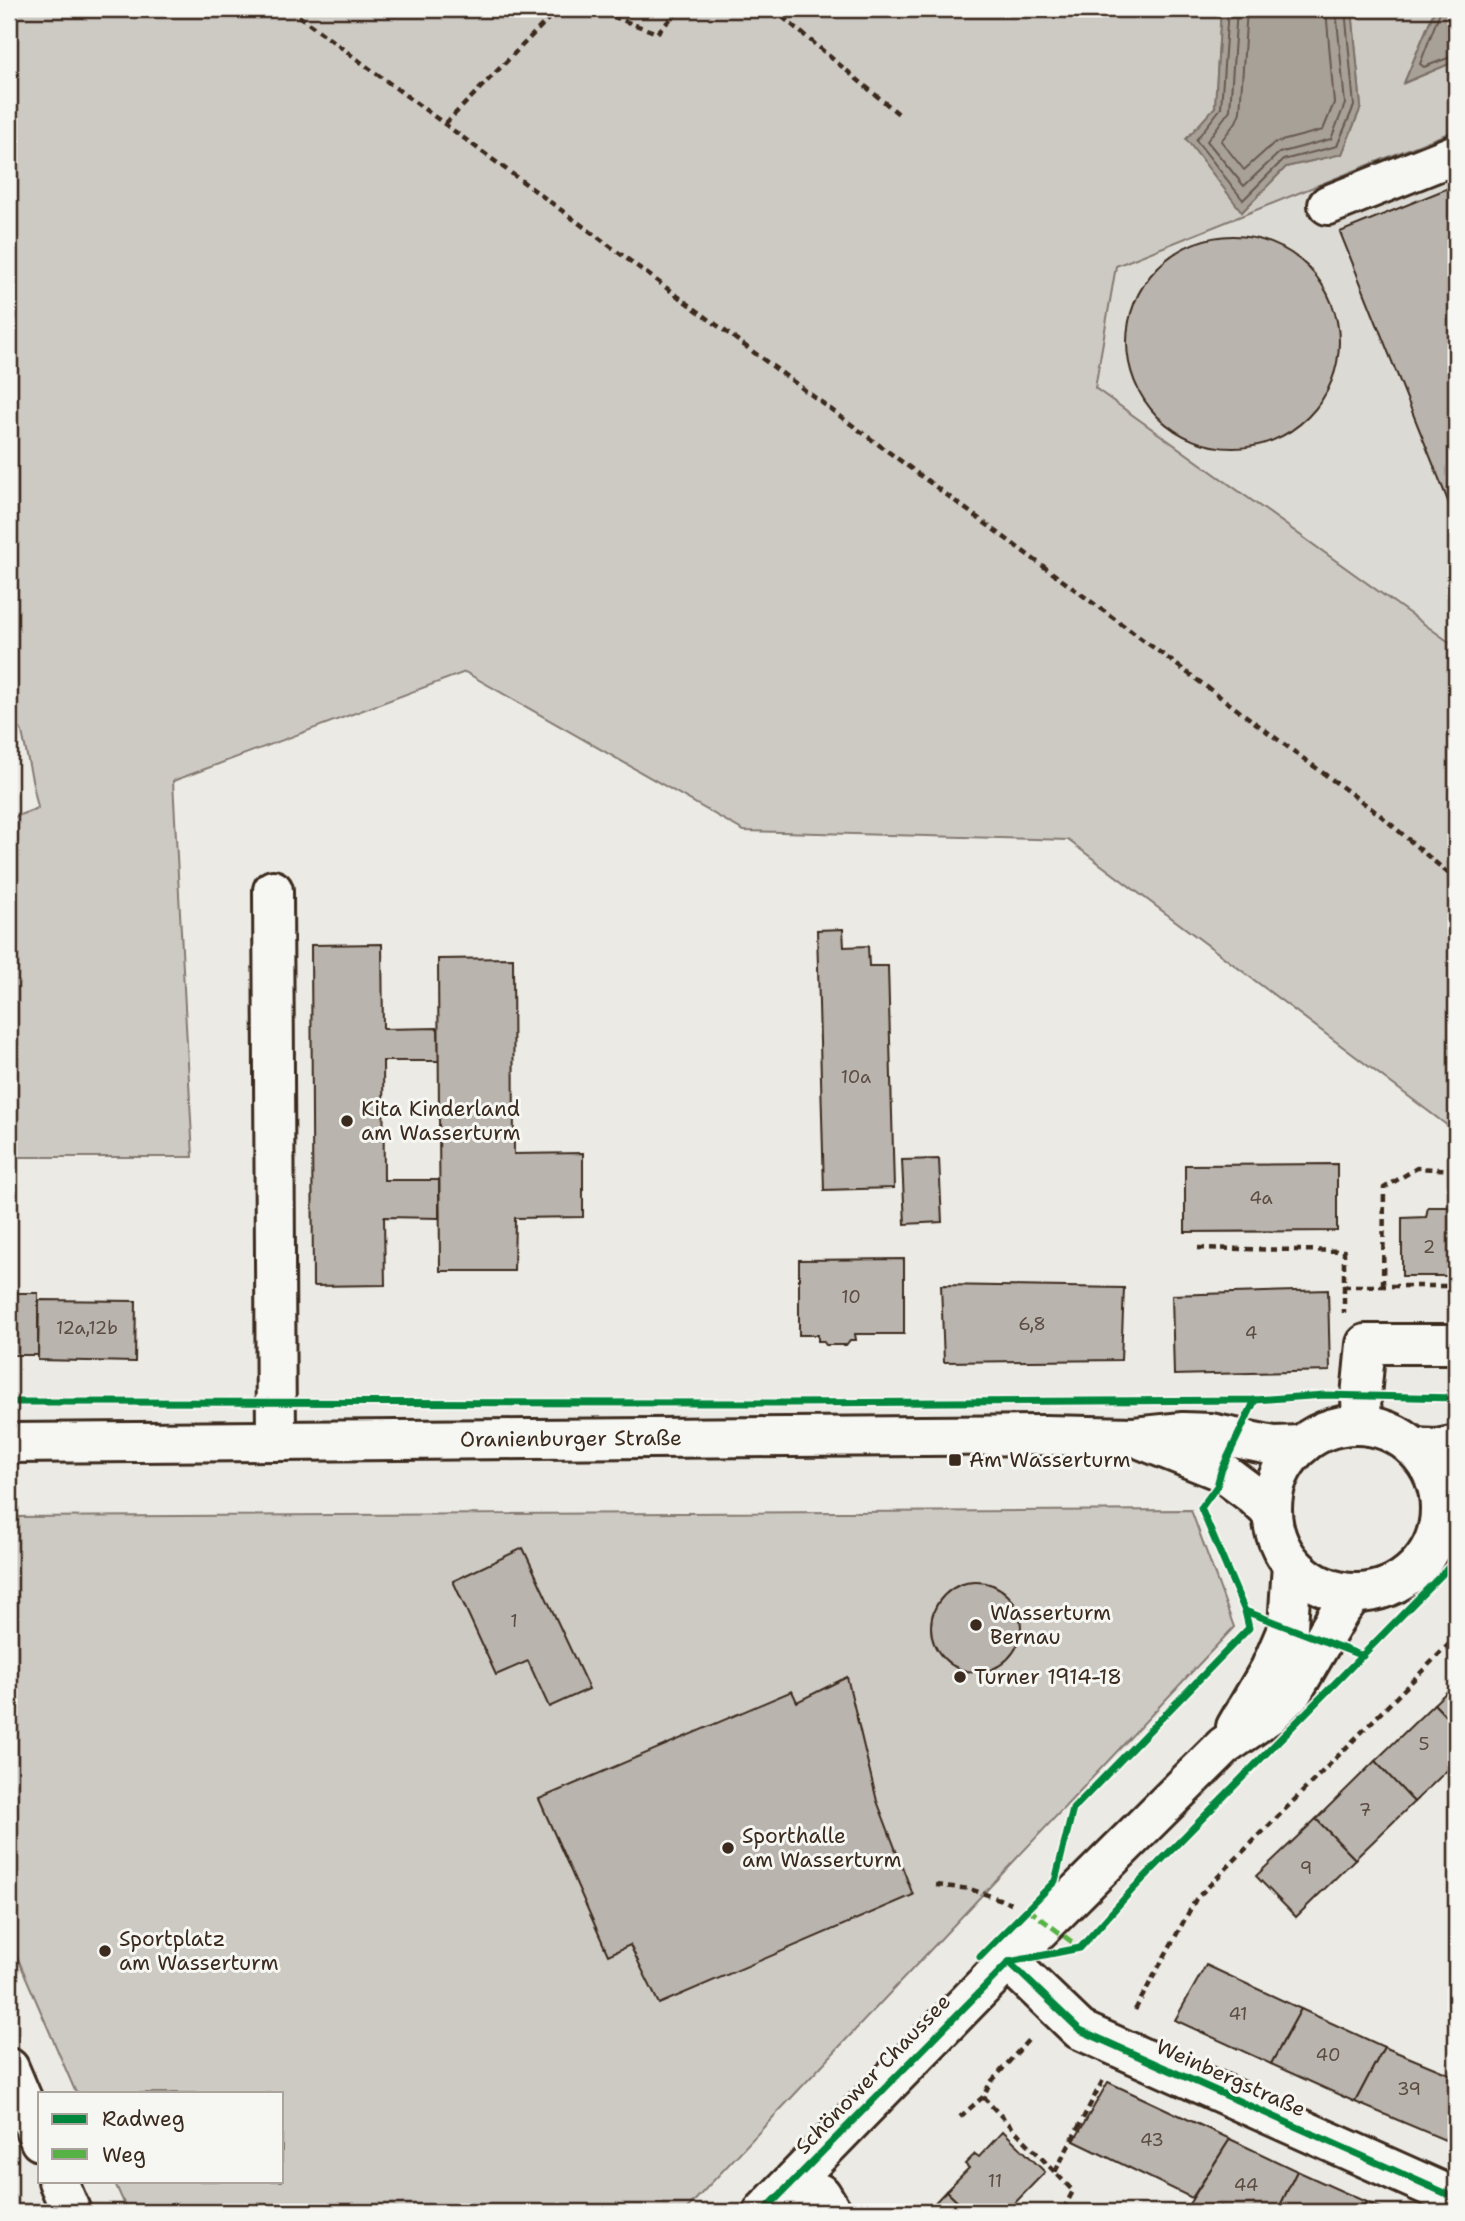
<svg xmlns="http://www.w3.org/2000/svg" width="1465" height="2221" viewBox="0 0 1465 2221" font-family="'Shantell Sans',sans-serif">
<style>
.built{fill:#dcdad4}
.green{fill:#cdcac4;stroke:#847a71;stroke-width:2}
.water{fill:#a8a198;stroke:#7c7167;stroke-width:2}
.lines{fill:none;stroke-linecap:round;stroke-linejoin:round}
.shore{stroke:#675a4f;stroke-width:2}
.building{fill:#bab4ae;stroke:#3b2a1e;stroke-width:2}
.minor-casing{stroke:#3b2a1e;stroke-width:44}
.major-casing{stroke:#3b2a1e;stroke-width:44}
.path{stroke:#3b2a1e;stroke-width:4.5;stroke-dasharray:7 5;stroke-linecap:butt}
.minor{stroke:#f6f6f2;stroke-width:38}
.major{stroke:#f6f6f2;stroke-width:38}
.quiet{stroke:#57b245;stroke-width:5;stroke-dasharray:10 5;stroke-linecap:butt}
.cycleway-casing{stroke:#f6f6f2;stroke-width:11}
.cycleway{stroke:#00873e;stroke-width:7}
.poi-dot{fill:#3b2a1e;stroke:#f6f6f2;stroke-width:2.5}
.labels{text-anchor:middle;stroke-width:6;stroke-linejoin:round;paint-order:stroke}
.number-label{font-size:18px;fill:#5b4c42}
.poi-label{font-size:21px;fill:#3b2a1e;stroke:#f6f6f2;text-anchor:start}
.street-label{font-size:21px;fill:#3b2a1e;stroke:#f6f6f2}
</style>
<rect width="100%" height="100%" fill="#ebeae5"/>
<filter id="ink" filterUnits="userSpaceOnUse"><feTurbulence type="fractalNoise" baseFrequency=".0143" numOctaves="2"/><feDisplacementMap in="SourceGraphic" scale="14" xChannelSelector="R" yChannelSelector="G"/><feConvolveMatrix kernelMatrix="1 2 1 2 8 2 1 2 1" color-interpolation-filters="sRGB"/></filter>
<g filter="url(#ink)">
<!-- built -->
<polygon class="built" points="1456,131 1456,647 1095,388 1116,266"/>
<!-- green -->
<g class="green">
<polygon points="9,9 1221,9 1215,107 1242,212 1286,167 1342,154 1361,107 1352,9 1435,9 1404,83 1456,61 1456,130 1116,266 1095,388 1456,647 1456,1132 1068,840 744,831 465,672 173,781 193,1157 9,1157 9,819 38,808 22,732 9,711"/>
<polygon points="1191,1510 1234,1627 684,2212 128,2212 114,2181 282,2181 282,2093 76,2093 9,1938 9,1517"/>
</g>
<!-- water -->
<g class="water">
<polygon points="1221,9 1352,9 1361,107 1342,154 1286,167 1242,212 1186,139 1215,107"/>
<polygon points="1435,9 1456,9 1456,61 1404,83"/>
</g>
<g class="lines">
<!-- shore -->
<g class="shore">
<polyline points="1228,9 1221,108 1196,140 1243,200 1283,160 1337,146 1354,106 1345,9"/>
<polyline points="1237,9 1230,110 1207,141 1244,186 1279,153 1331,139 1345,104 1336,9"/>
<polyline points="1247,9 1240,112 1236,122 1221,141 1244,170 1274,143 1323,130 1334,103 1326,9"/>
<polyline points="1441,9 1420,64 1424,67 1456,55"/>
</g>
</g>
<!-- building -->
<g class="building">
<polygon points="1456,185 1456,521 1340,232"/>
<circle cx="1233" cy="342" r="106"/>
<polygon points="843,929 844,947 868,946 869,966 888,966 894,1188 824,1190 817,930"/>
<polygon points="382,944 383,1029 438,1028 439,1061 383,1061 384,1180 439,1180 439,1218 384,1217 385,1285 313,1286 311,945"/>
<polygon points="513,958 514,1154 583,1153 583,1217 515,1218 514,1271 440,1271 438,959"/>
<polygon points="939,1159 942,1222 905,1224 902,1160"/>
<polygon points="1337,1164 1337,1231 1185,1232 1185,1165"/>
<polygon points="1428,1207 1456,1207 1456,1276 1402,1276 1402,1218 1426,1217"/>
<polygon points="904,1259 904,1334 855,1334 856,1340 850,1340 846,1345 826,1345 823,1341 818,1341 818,1335 799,1335 799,1260"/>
<polygon points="941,1285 1124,1288 1121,1360 944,1362"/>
<polygon points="1328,1290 1330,1371 1174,1375 1172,1295"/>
<rect x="9" y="1293" width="29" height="62"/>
<polygon points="39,1300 136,1301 135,1362 38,1360"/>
<polygon points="523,1548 589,1689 549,1707 528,1661 496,1675 453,1581"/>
<circle cx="976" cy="1627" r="45"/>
<polygon points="847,1677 877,1801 913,1895 659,2004 630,1945 608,1955 539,1799 792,1691 797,1702"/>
<polygon points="1456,1683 1456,1727 1434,1704"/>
<polygon points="1434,1704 1456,1727 1456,1762 1414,1802 1375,1761"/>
<polygon points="1375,1761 1414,1802 1355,1859 1316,1819"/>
<polygon points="1316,1819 1355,1859 1296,1917 1256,1876"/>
<polygon points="1206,1965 1301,2009 1271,2064 1175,2020"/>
<polygon points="1301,2009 1384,2047 1355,2102 1271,2064"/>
<polygon points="1384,2047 1456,2077 1456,2111 1445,2140 1355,2102"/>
<polygon points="1108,2082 1230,2139 1192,2198 1074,2141"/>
<polygon points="1456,2111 1456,2145 1445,2140"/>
<polygon points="1003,2131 1045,2172 1006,2212 968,2212 946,2191 969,2168 965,2164 975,2154 979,2157"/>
<polygon points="1230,2139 1297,2171 1277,2212 1233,2212 1220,2206 1216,2212 1184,2212"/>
<polygon points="1297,2171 1366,2202 1361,2212 1277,2212"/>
<polygon points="946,2191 968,2212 926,2212"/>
<polygon points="1366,2202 1389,2212 1361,2212"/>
</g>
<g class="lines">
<defs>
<g id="minor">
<polyline points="1328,205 1456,154"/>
<polyline points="273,890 276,1441"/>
<polyline points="1362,1425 1361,1396 1366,1344 1456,1344"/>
<polyline points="1009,1962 1080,2030 1456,2198"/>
<polyline points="9,2068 40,2141"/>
<polyline points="58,2181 71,2212"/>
<polyline points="794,2181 821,2194 832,2212"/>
</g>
<g id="major">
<circle cx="1356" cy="1509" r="84"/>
<polyline points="1143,1440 1221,1471 1253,1495 1272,1513"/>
<path id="s1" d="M9 1443 1045 1435 1134 1437 1183 1432 1211 1433 1274 1446 1302 1445"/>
<polyline points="1414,1448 1437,1449 1456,1445"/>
<polyline points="1236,1727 1270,1669 1288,1627 1292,1564"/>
<polyline points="763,2212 996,1973 1224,1746 1269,1715 1293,1691 1340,1611 1354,1593"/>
</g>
</defs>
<!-- minor casing -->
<use href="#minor" class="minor-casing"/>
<!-- major casing -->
<use href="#major" class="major-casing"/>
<!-- path -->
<g class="path">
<polyline points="289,9 1380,815 1456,880"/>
<polyline points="603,9 614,17 657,33 680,9"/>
<polyline points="773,9 901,116"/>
<polyline points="445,124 558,9"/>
<polyline points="1198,1248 1344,1251 1344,1313"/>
<polyline points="1343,1286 1456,1286"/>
<polyline points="1383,1286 1384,1188 1417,1168 1456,1170"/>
<polyline points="936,1885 970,1889 1011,1903"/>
<polyline points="1135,2010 1196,1899 1456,1637"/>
<polyline points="983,2097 1073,2191 1062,2212"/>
<polyline points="960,2117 983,2097 990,2083 1031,2037"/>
<polyline points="1055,2172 1103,2080"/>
</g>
<!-- minor -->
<use href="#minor" class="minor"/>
<!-- major -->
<use href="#major" class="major"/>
<!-- quiet -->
<polyline class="quiet" points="1028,1909 1080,1948"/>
<defs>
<g id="cycleway">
<polyline points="9,1402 787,1403 1255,1400 1324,1395 1456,1398"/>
<polyline points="1245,1611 1363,1656"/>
<polyline points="980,1957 1055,1881 1073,1809 1249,1628 1245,1611 1201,1508 1217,1486 1221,1471 1255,1400"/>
<polyline points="1009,1962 1080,1948 1132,1890 1456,1560"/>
<polyline points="1009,1962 1080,2030 1456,2198"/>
<polyline points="763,2212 1009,1962"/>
</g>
</defs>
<!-- cycleway casing -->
<use href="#cycleway" class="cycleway-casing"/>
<!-- cycleway -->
<use href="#cycleway" class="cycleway"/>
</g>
</g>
<!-- markers -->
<g class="poi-dot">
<circle cx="347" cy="1121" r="7"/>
<rect x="948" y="1453" width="14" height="14" rx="3.5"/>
<circle cx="976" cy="1625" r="7"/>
<circle cx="960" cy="1677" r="7"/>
<circle cx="728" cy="1848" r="7"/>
<circle cx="105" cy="1951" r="7"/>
</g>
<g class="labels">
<!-- number labels -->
<g class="number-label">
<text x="856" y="1083">10a</text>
<text x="1261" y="1204">4a</text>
<text x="1429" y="1253">2</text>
<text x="851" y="1303">10</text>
<text x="1032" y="1330">6,8</text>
<text x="87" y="1334">12a,12b</text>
<text x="1251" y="1339">4</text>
<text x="514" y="1627">1</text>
<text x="1424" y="1750">5</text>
<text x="1365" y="1816">7</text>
<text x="1306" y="1874">9</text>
<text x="1238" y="2020">41</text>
<text x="1328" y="2061">40</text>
<text x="1409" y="2095">39</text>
<text x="1152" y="2146">43</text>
<text x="995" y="2187">11</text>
<text x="1246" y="2191">44</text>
</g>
<!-- poi labels -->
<g class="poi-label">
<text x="361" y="1116">Kita Kinderland<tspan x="361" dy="24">am Wasserturm</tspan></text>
<text x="969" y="1467">Am Wasserturm</text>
<text x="990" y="1620">Wasserturm<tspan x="990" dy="24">Bernau</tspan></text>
<text x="974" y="1684">Turner 1914-18</text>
<text x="742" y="1843">Sporthalle<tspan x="742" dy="24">am Wasserturm</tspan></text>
<text x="119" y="1946">Sportplatz<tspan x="119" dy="24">am Wasserturm</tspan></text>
</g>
<!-- street labels -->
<g class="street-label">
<text dy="7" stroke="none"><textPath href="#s1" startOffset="562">Oranienburger Straße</textPath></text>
<text transform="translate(873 2074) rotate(-46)" y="7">Schönower Chaussee</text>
<text transform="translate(1231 2078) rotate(24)" y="7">Weinbergstraße</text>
</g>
</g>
<!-- margin -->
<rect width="1465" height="2221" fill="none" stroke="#f6f6f2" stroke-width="35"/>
<rect x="18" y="18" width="1430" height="2186" fill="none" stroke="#3b2a1e" stroke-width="2.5" filter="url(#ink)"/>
<!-- legend -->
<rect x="38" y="2092" width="245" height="91" fill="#f6f6f2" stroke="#aba49d" stroke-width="2"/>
<rect x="52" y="2114" width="35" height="10" fill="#00873e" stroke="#aba49d" stroke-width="2"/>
<text x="102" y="2126" font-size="21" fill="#3b2a1e">Radweg</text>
<rect x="52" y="2149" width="35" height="10" fill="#57b245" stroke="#aba49d" stroke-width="2"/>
<text x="102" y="2162" font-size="21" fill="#3b2a1e">Weg</text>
</svg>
